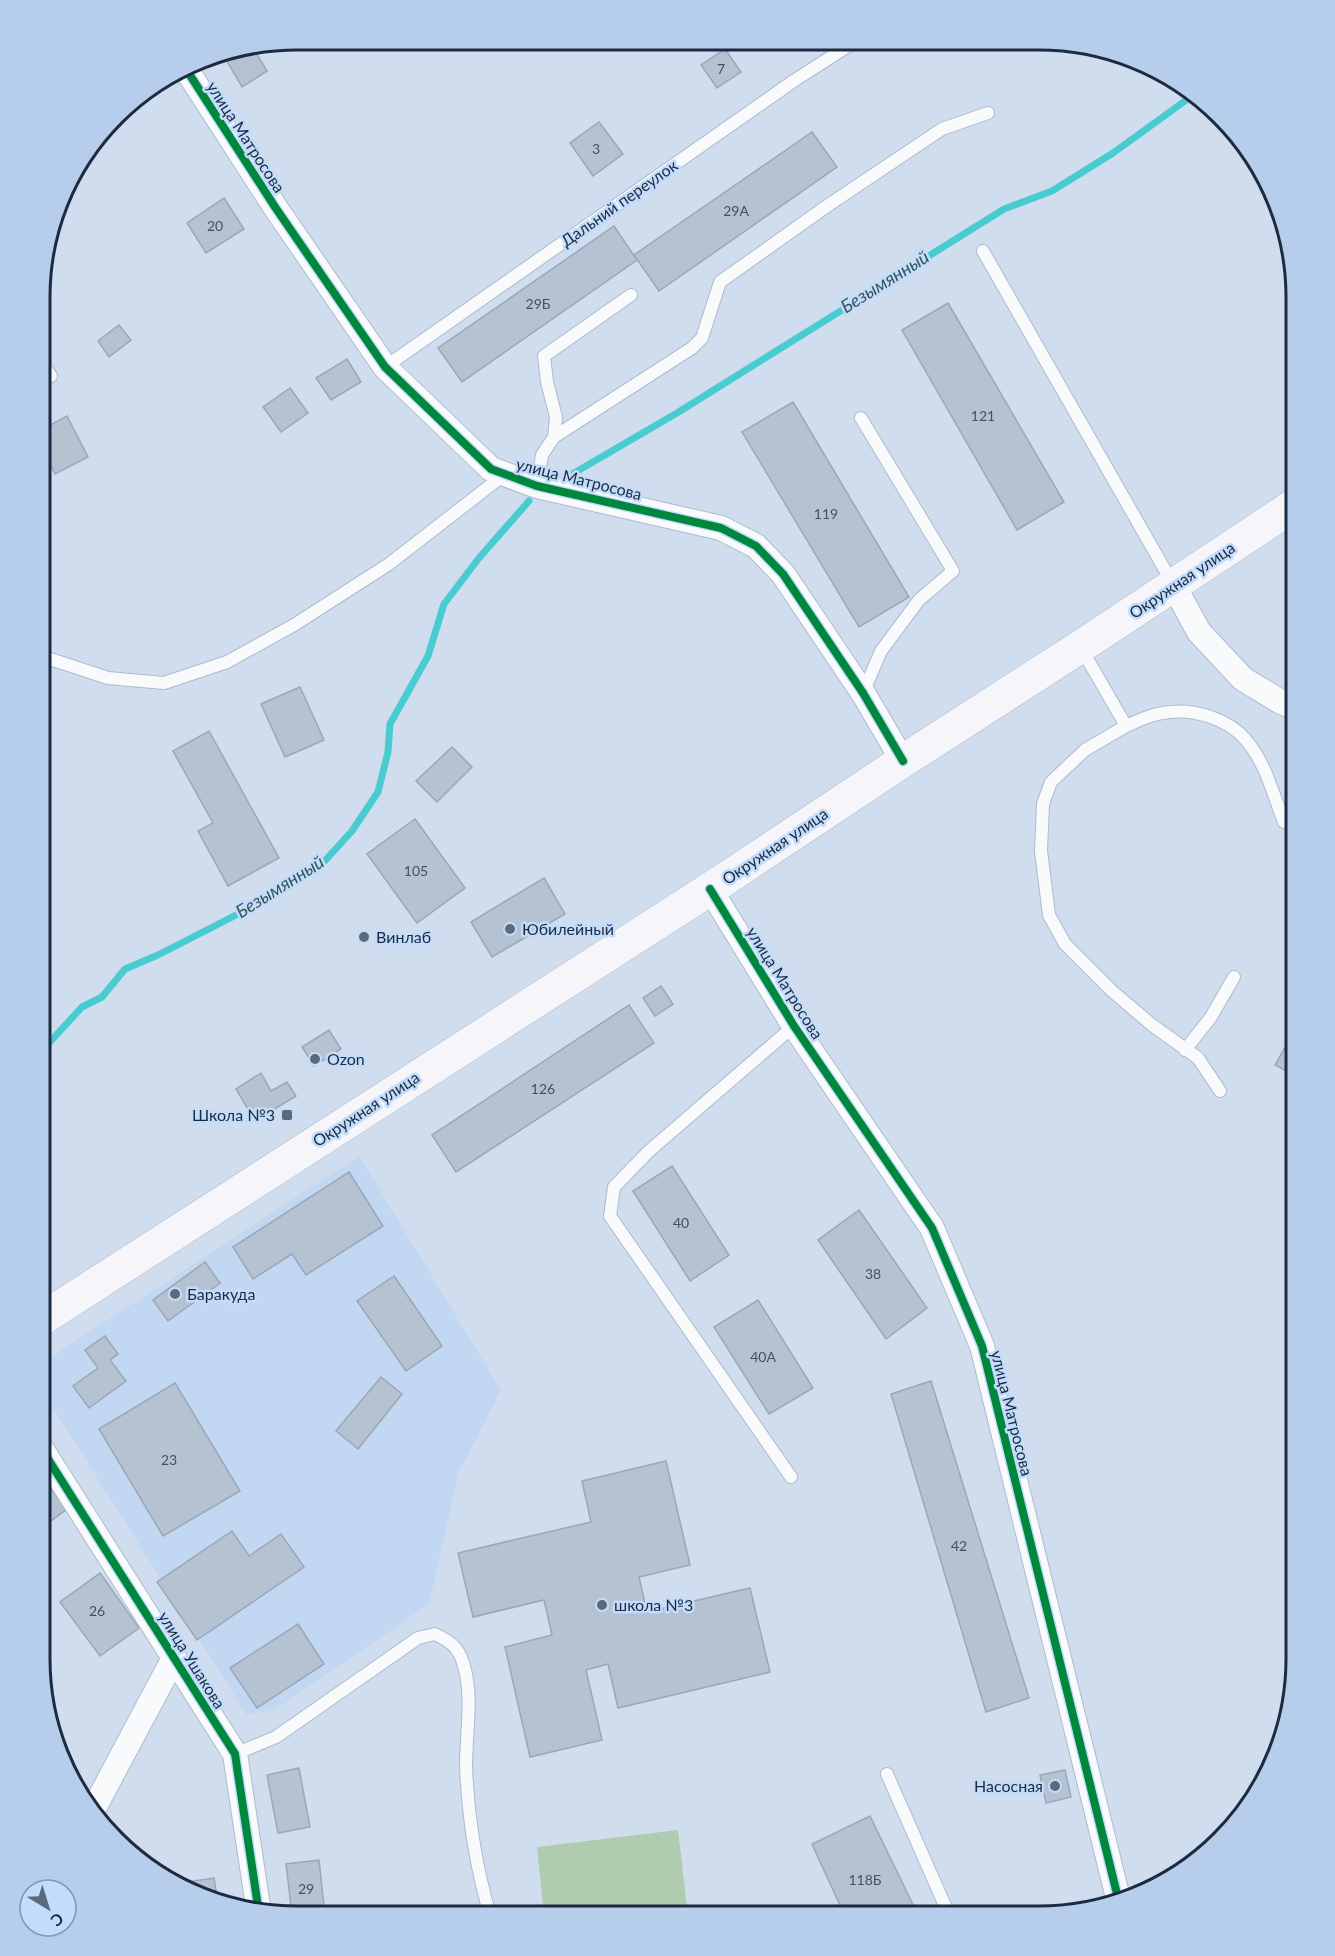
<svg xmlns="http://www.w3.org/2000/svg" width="1335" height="1956" viewBox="0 0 1335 1956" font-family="Lato,sans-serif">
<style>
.built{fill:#c2d7f1}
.green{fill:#b0ccb0}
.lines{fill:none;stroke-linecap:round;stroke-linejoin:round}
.stream{stroke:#49ccd0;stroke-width:7}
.building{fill:#b4c2d2;stroke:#9aa7b8;stroke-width:1.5}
.lane-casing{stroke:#adbbcd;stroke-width:14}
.street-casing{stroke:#adbbcd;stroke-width:26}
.secondary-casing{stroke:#adbbcd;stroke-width:34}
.lane{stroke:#f8fafc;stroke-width:12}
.street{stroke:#f8fafc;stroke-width:24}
.secondary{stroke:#f5f5fa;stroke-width:33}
.cycleway-casing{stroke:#c3dcfb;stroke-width:11}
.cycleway{stroke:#00873e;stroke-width:8}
.poi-dot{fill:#5b697c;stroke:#c3dcfb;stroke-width:2}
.labels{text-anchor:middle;stroke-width:5;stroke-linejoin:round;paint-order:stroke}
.number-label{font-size:14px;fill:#425164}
.street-label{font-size:16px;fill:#1c2b3f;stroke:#c3dcfb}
.poi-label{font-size:16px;fill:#1c2b3f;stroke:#c3dcfb;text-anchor:start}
.water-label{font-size:18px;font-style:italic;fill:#355554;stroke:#c3dcfb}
.rim{fill:none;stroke:#1c2b3f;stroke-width:3}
</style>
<rect width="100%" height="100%" fill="#d0ddee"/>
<!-- built -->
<polygon class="built" points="359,1156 501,1390 459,1472 429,1604 275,1710 247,1715 39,1386 39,1365"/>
<!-- green -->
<polygon class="green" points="678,1830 688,1916 544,1916 537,1847"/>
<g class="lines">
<!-- stream -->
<g class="stream">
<polyline points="574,473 677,413 1004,209 1052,191 1113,153 1196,93"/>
<polyline points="40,1048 48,1044 82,1007 102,997 125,969 158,955 238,914 322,864 352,831 378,792 388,752 390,724 428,656 444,604 479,558 529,501"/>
</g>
</g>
<!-- building -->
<g class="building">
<polygon points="252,46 267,71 242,87 224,56 236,49"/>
<polygon points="725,49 741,72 717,88 701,65"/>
<polygon points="599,122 623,154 593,176 570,143"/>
<polygon points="812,132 837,167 659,291 634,255"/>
<polygon points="224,198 244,229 206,253 187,223"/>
<polygon points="614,226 637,260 462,382 438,348"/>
<polygon points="948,303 1064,502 1017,530 902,330"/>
<polygon points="119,325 131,340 109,357 98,341"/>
<polygon points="347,359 361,382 331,400 316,378"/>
<polygon points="290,388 308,413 281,432 263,407"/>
<polygon points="793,402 909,597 859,627 742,432"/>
<polygon points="67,416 88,457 55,474 41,447 41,430"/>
<polygon points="300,687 324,740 285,757 261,704"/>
<polygon points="209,731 279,858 228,886 198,831 213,823 173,751"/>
<polygon points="452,747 472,767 437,802 416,781"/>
<polygon points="415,819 465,888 417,923 367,854"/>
<polygon points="544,878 565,914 492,957 471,922"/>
<polygon points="661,986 673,1004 655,1016 643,998"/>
<polygon points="629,1005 654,1043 456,1172 432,1135"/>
<polygon points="1296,1028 1296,1076 1275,1065"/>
<polygon points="329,1030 341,1049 314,1066 302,1047"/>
<polygon points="261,1073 271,1091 287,1082 296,1096 255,1121 236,1089"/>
<polygon points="672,1166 729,1255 690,1281 633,1191"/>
<polygon points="349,1172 383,1226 306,1275 292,1254 253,1279 233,1247"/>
<polygon points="859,1210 927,1308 886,1339 818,1240"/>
<polygon points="205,1262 220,1283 168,1321 153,1300"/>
<polygon points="394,1276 442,1346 406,1371 357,1301"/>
<polygon points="758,1300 813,1388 769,1414 714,1327"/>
<polygon points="105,1336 118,1354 110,1360 126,1381 89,1408 73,1386 98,1368 85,1350"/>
<polygon points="381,1377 402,1394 358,1449 336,1431"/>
<polygon points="931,1381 1029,1698 986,1712 891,1394"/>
<polygon points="175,1383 240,1491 163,1536 99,1429"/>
<polygon points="666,1461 690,1565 639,1577 647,1612 750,1588 770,1672 618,1708 608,1664 586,1670 602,1740 530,1757 505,1647 552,1635 544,1600 473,1617 458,1553 591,1522 582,1481"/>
<polygon points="44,1480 67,1509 39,1530 39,1484"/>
<polygon points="232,1531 249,1556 281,1534 304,1567 197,1640 157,1582"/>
<polygon points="100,1573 139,1628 100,1656 60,1602"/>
<polygon points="298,1624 324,1664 257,1708 230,1668"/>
<polygon points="299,1768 310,1827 278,1833 267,1775"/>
<polygon points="1065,1770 1071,1797 1046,1803 1040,1775"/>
<polygon points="870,1816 919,1917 845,1916 812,1844"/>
<polygon points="319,1860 325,1915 292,1915 286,1864"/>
<polygon points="1182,1871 1168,1880 1167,1873"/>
<polygon points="214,1878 217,1897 179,1883"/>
</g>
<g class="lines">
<defs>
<g id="lane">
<polyline points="983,251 1173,584"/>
<polyline points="41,361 51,376"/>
<polyline points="385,367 795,80 856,41"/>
<polyline points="861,418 953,571 919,600 881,651 863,693"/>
<polyline points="554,437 556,417 547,382 544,356 631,295"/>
<polyline points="537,486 542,455 554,437 692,348 702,338 720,282 827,206 942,129 988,113"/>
<polyline points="1081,648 1126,726 1085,750 1051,782 1043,804 1041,851 1049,915 1065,944 1112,991 1152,1025 1198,1058 1220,1091"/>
<polyline points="41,656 108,678 164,683 227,662 294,625 389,564 505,474"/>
<path d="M1126 726C1140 720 1154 713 1170 712 1195 709 1228 719 1245 739 1265 761 1273 794 1284 822"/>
<polyline points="1185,1050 1211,1017 1234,977"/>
<polyline points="791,1477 610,1216 614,1187 649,1151 794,1026"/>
<path d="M235 1754 276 1737 418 1638 435 1634C451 1642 459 1647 464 1666 473 1696 466 1734 466 1766 468 1817 476 1867 490 1915"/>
<polyline points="887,1774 950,1917"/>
</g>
<g id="street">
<polyline points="186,69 275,207 385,367 491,469 537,486 721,528 756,546 783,574 863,693 903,761"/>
<polyline points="1174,586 1199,632 1243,679 1281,702 1296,708"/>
<polyline points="710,889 794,1026 932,1228 982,1346 1118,1898"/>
<polyline points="39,1445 235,1754 259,1913"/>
<polyline points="92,1812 174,1658"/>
</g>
<polyline id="secondary" points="40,1320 710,889 903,761 1080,647 1296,504"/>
</defs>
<!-- lane casing -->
<use href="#lane" class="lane-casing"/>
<!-- street casing -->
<use href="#street" class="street-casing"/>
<!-- secondary casing -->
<use href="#secondary" class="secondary-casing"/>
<!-- lane -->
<use href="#lane" class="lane"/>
<!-- street -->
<use href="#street" class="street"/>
<!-- secondary -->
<use href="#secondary" class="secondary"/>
<defs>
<g id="cycleway">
<polyline points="186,69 275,207 385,367 491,469 537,486 721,528 756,546 783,574 863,693 903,761"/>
<polyline points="710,889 794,1026 932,1228 982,1346 1118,1898"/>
<polyline points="39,1445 235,1754 259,1913"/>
</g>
</defs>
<!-- cycleway casing -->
<use href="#cycleway" class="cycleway-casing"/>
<!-- cycleway -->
<use href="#cycleway" class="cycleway"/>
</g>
<!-- markers -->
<g class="poi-dot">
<circle cx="510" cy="929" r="6"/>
<circle cx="364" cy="937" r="6"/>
<circle cx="315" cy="1059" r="6"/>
<rect x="281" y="1109" width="12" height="12" rx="3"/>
<circle cx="175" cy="1294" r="6"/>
<circle cx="602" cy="1605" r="6"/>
<circle cx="1055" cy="1786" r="6"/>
</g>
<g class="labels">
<!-- number labels -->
<g class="number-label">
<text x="721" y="74">7</text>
<text x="596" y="154">3</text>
<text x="736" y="216">29А</text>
<text x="215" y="231">20</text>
<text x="538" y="309">29Б</text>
<text x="983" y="421">121</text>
<text x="826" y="519">119</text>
<text x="416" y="876">105</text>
<text x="543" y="1094">126</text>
<text x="681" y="1228">40</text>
<text x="873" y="1279">38</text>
<text x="763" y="1362">40А</text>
<text x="169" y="1465">23</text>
<text x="959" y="1551">42</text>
<text x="97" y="1616">26</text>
<text x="865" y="1885">118Б</text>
<text x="306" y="1894">29</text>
</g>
<!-- street labels -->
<g class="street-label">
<text transform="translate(246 137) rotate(57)" y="6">улица Матросова</text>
<text transform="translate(619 203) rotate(-35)" y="6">Дальний переулок</text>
<text transform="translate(579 479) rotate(14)" y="6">улица Матросова</text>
<text transform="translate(1182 580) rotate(-34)" y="6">Окружная улица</text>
<text transform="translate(775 846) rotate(-34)" y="6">Окружная улица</text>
<text transform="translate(785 983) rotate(58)" y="6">улица Матросова</text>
<text transform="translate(366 1109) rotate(-33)" y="6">Окружная улица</text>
<text transform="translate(1012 1413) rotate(76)" y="6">улица Матросова</text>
<text transform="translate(192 1660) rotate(58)" y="6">улица Ушакова</text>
</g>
<!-- poi labels -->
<g class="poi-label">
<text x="522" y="935">Юбилейный</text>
<text x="376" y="943">Винлаб</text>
<text x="327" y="1065">Ozon</text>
<text x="275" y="1121" text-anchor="end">Школа №3</text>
<text x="187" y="1300">Баракуда</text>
<text x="614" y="1611">школа №3</text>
<text x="1043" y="1792" text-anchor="end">Насосная</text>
</g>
<!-- water labels -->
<g class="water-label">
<text transform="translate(885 282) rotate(-32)" y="6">Безымянный</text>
<text transform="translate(280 887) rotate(-32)" y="6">Безымянный</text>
</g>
</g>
<!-- crop -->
<path d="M0 0H1335V1956H0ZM297 50H1039A247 247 0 0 1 1286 297V1659A247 247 0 0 1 1039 1906H297A247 247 0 0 1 50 1659V297A247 247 0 0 1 297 50Z" fill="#b6ceec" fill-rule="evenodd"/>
<path class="rim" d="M297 50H1039A247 247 0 0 1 1286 297V1659A247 247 0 0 1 1039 1906H297A247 247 0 0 1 50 1659V297A247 247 0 0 1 297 50Z"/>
<!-- north arrow -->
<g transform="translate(48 1908) rotate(142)"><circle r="28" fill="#c3dcfb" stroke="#8095b0" stroke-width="1.5"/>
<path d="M0-4.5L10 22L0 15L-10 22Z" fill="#5b697c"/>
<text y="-9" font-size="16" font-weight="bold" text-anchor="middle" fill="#1c2b3f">С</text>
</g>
</svg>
